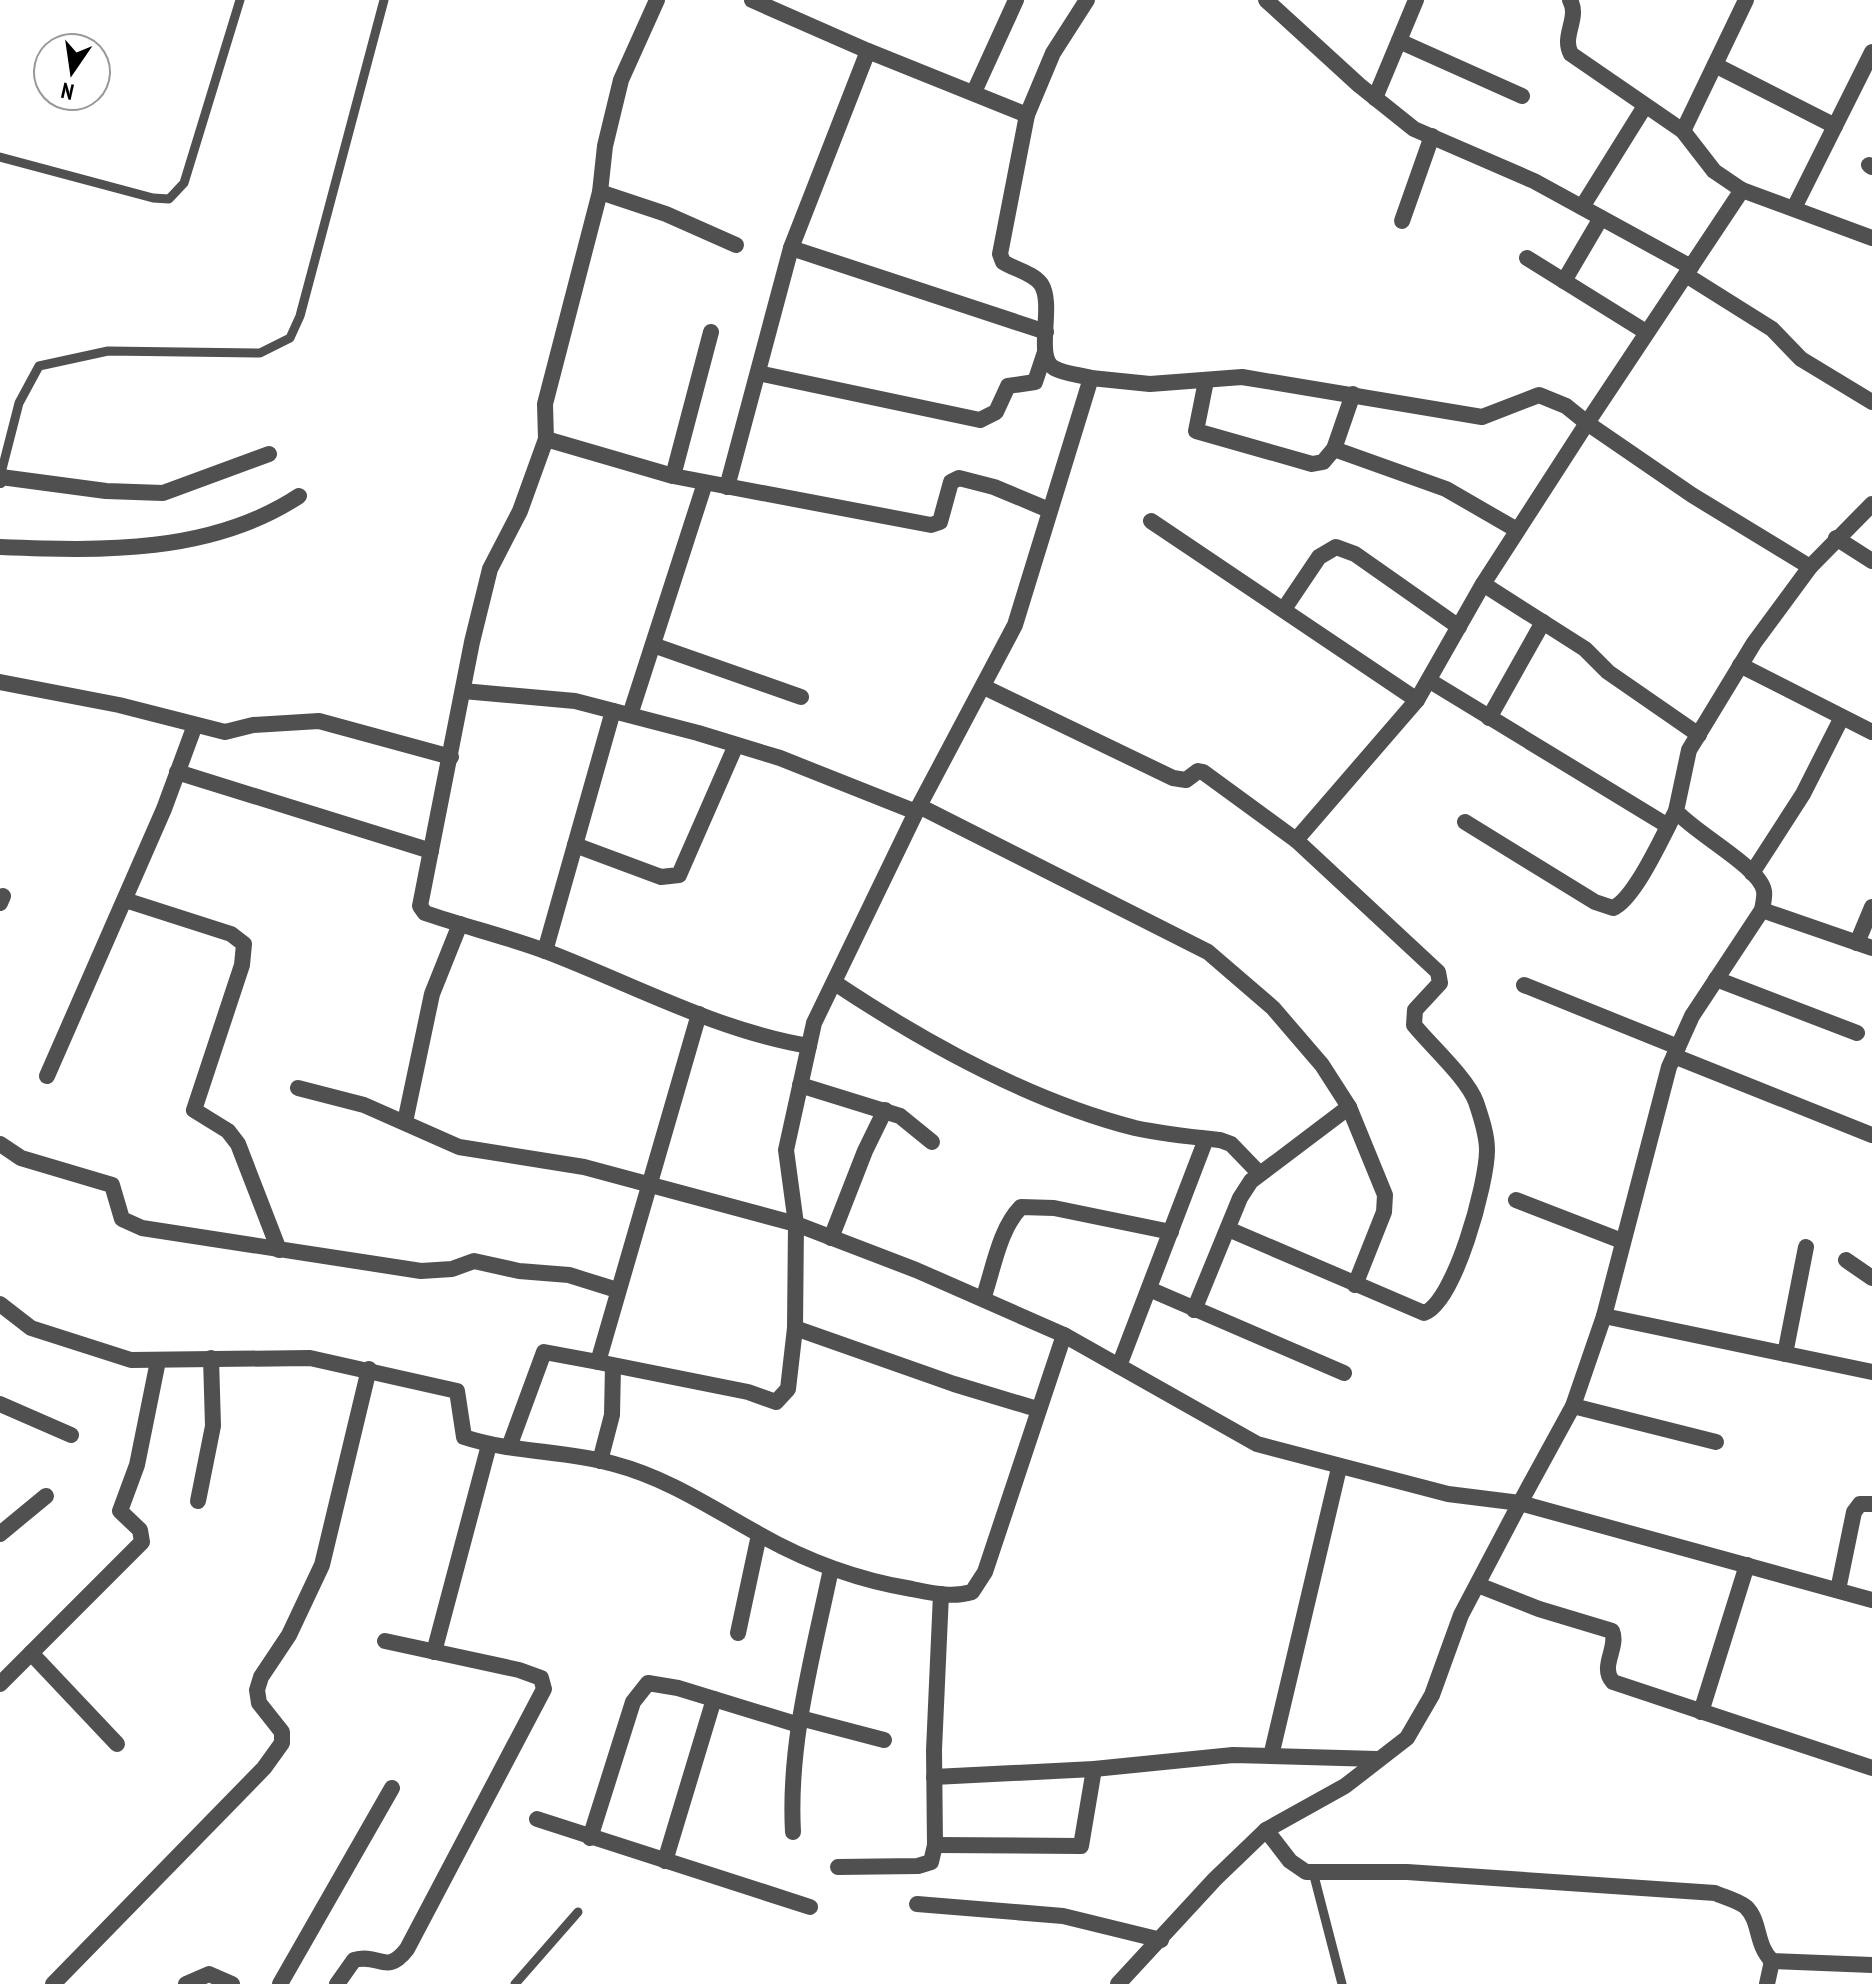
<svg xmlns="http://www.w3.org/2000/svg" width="1872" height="1984" viewBox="0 0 1872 1984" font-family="'PT Sans Narrow',sans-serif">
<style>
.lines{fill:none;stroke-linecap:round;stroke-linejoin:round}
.service{stroke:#505050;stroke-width:9}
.minor{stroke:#505050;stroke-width:16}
.tertiary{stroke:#505050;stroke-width:16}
</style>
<rect width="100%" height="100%" fill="#fff"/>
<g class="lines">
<!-- service -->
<g class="service">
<polyline points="0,157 153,198 169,199 184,183 240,0"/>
<polyline points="0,477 19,403 39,366 108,351 260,353 290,338 300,316 384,0"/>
<polyline points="1313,1872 1342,1984"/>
<polyline points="515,1984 578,1912"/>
</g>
<!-- minor -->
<g class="minor">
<path d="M657 0 621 80 605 146 600 192 545 404 546 439 520 511 490 569 472 642 420 906 425 913C466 927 508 937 548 952 634 985 718 1031 809 1046"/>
<polyline points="752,0 868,51"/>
<path d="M1087 0 1053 53 1027 115 1000 254 1003 262C1014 269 1033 273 1041 284 1055 305 1034 357 1054 368 1065 374 1080 375 1091 378"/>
<polyline points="1266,0 1359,85 1414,129 1534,181 1691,267"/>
<polyline points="1399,41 1522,96"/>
<polyline points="1715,65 1835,126"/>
<polyline points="974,92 1016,0"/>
<polyline points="1375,98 1416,0"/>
<polyline points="1683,131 1746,0"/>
<polyline points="1869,165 1872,167"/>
<polyline points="1742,190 1872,238"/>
<polyline points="600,192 666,214 736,245"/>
<polyline points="1582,207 1645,106"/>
<polyline points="1794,208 1872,52"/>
<polyline points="1402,221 1432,136"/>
<polyline points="791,248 1046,332"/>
<polyline points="1527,258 1646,332"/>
<polyline points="1686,275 1772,329 1801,359 1872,402"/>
<polyline points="1564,281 1601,218"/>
<polyline points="711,332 673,476 931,525 940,522 951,482 959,478 994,487 1049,510"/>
<polyline points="758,373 980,420 996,412 1008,386 1035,382 1045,352"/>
<polyline points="1206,381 1196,431 1312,464 1323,462 1334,449 1353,394"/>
<polyline points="546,439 673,476"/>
<polyline points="1334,449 1446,489 1517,530"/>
<polyline points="0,480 1,477 106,491 163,493 269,454"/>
<polyline points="727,487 791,248 868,51 1027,115"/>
<polyline points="1151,521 1417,700"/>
<polyline points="1836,538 1872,561"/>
<path d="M0 547C102 551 211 554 299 496"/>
<polyline points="1810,567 1872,504"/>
<polyline points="1483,584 1585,649 1608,672 1699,735"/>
<polyline points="1284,609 1319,557 1336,547 1355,554 1459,627"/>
<polyline points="653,645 801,697"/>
<polyline points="1740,665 1872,732"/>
<polyline points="1430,681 1668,826"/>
<polyline points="0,682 119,705 225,732 253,725 319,721 451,757"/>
<path d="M984 687 1173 778 1186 780 1198 771 1203 772 1296 840 1417 700 1483 584 1587 423 1692 495 1810 567 1754 643 1689 750 1676 811C1696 834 1760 867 1764 891 1765 896 1763 904 1762 910L1692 1016 1669 1067 1604 1316 1872 1372"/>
<polyline points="463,691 575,701 698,733 780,758 916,812"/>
<polyline points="630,715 705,483"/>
<polyline points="1489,718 1543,622"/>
<polyline points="177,772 431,851"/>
<polyline points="919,806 1208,952 1273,1008 1322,1065 1349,1107 1385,1195 1384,1212 1355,1285"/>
<path d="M1465 822 1595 902 1613 908C1635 899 1664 833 1676 811"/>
<polyline points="575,845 661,877 679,875 736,745"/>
<polyline points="1752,873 1803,794 1841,719"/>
<polyline points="125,900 231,934 244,944 242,965 194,1110 228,1131 238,1144 279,1250"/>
<polyline points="0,903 3,896"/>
<polyline points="1762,910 1872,948"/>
<polyline points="1857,943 1872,907"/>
<polyline points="545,951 613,711"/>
<polyline points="1716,979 1857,1033"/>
<path d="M835 983C925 1043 1029 1101 1135 1128 1163 1134 1192 1137 1220 1140L1231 1144 1259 1173"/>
<polyline points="1524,985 1678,1047"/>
<polyline points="1674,1056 1872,1135"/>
<polyline points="47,1076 164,809 195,725"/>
<polyline points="800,1085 900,1116 932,1142"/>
<polyline points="298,1088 364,1105 459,1147 584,1167 796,1224 795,1328 788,1389 776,1402 748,1392 598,1362 699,1014"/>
<polyline points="405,1122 432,994 460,924"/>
<polyline points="0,1144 21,1158 112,1185 122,1219 142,1228 421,1271 452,1269 474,1261 519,1271 569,1275 617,1290"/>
<polyline points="1516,1200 1622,1241"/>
<path d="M1228 1229 1424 1313C1455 1302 1487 1183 1487 1150 1487 1134 1481 1117 1476 1102 1467 1078 1431 1046 1414 1025L1415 1010 1440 983 1438 972 1296 840"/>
<polyline points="831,1238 865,1151 885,1110"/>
<polyline points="1846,1260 1872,1278"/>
<polyline points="1149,1289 1344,1373"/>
<path d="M983 1299C993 1271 999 1229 1021 1207L1054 1208 1171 1232"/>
<path d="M0 1304 31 1328 131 1360 310 1358 457 1391 464 1437C512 1453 565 1450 614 1464 667 1478 710 1507 757 1533 804 1560 858 1580 912 1589 932 1593 952 1598 972 1592L985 1572 1064 1335"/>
<polyline points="1194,1310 1240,1198 1251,1181 1349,1107"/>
<polyline points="1604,1316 1573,1406 1520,1503 1872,1600"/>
<polyline points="795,1328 954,1384 1037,1409"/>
<polyline points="1785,1354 1806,1247"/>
<polyline points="1119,1366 1206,1139"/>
<polyline points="0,1404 71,1435"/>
<polyline points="1573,1406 1716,1442"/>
<polyline points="509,1447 544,1352 598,1362"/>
<polyline points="600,1461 612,1415 613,1366"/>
<polyline points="198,1501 213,1426 211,1358"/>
<polyline points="0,1534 46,1496"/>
<path d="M1478 1585 1539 1609 1612 1631C1619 1647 1599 1667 1613 1682L1872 1768"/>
<polyline points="1838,1590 1854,1512 1860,1504 1872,1504"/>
<polyline points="738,1633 759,1535"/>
<polyline points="434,1652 489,1445"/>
<polyline points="31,1653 117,1744"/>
<polyline points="0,1684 142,1542 140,1530 120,1511 137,1465 158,1361"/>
<polyline points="1701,1712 1747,1565"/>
<polyline points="800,1718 884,1740"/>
<polyline points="1271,1756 1339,1468"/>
<polyline points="934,1777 1094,1769 1233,1755 1377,1759"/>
<polyline points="537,1819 810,1907"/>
<path d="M1266 1830 1345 1786 1407 1738 1432 1695 1461 1615 1520 1503 1448 1494 1257 1444 1064 1335 916 1270 796 1224 786 1150 814 1023 919 806 1015 625 1091 378 1150 384 1242 377 1482 417 1539 395 1566 406 1587 423 1742 190 1714 171 1683 131 1571 54C1561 36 1580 18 1570 0"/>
<path d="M793 1832C788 1743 813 1655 831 1569"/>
<polyline points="590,1838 633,1702 648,1683 678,1688 799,1725"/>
<polyline points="935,1845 1081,1846 1094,1769"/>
<polyline points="665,1861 714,1699"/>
<polyline points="838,1867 918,1866 931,1862 935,1845 934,1750 941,1594"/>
<polyline points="917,1904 1063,1916 1161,1940"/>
<polyline points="53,1984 264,1768 282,1743 282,1732 259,1703 257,1690 261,1677 289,1635 322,1565 369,1369"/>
<polyline points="186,1984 209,1974 232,1984"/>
<polyline points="280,1984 392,1788"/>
<path d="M337 1984 354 1960C380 1953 386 1976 407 1949L544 1689 541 1678 519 1670 385 1641"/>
<polyline points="1767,1984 1772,1961"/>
</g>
<!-- tertiary -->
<path class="tertiary" d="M1118 1984 1215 1879 1266 1830 1290 1861 1306 1872H1407L1715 1893C1724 1897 1739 1901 1746 1907 1761 1922 1755 1944 1772 1961L1872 1965"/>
</g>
<!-- north arrow -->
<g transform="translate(72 72) rotate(193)"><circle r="38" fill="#ffffff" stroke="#999999" stroke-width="2"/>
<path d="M0-6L14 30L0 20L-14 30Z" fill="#000000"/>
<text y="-12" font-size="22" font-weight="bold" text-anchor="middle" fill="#000000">N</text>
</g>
</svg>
